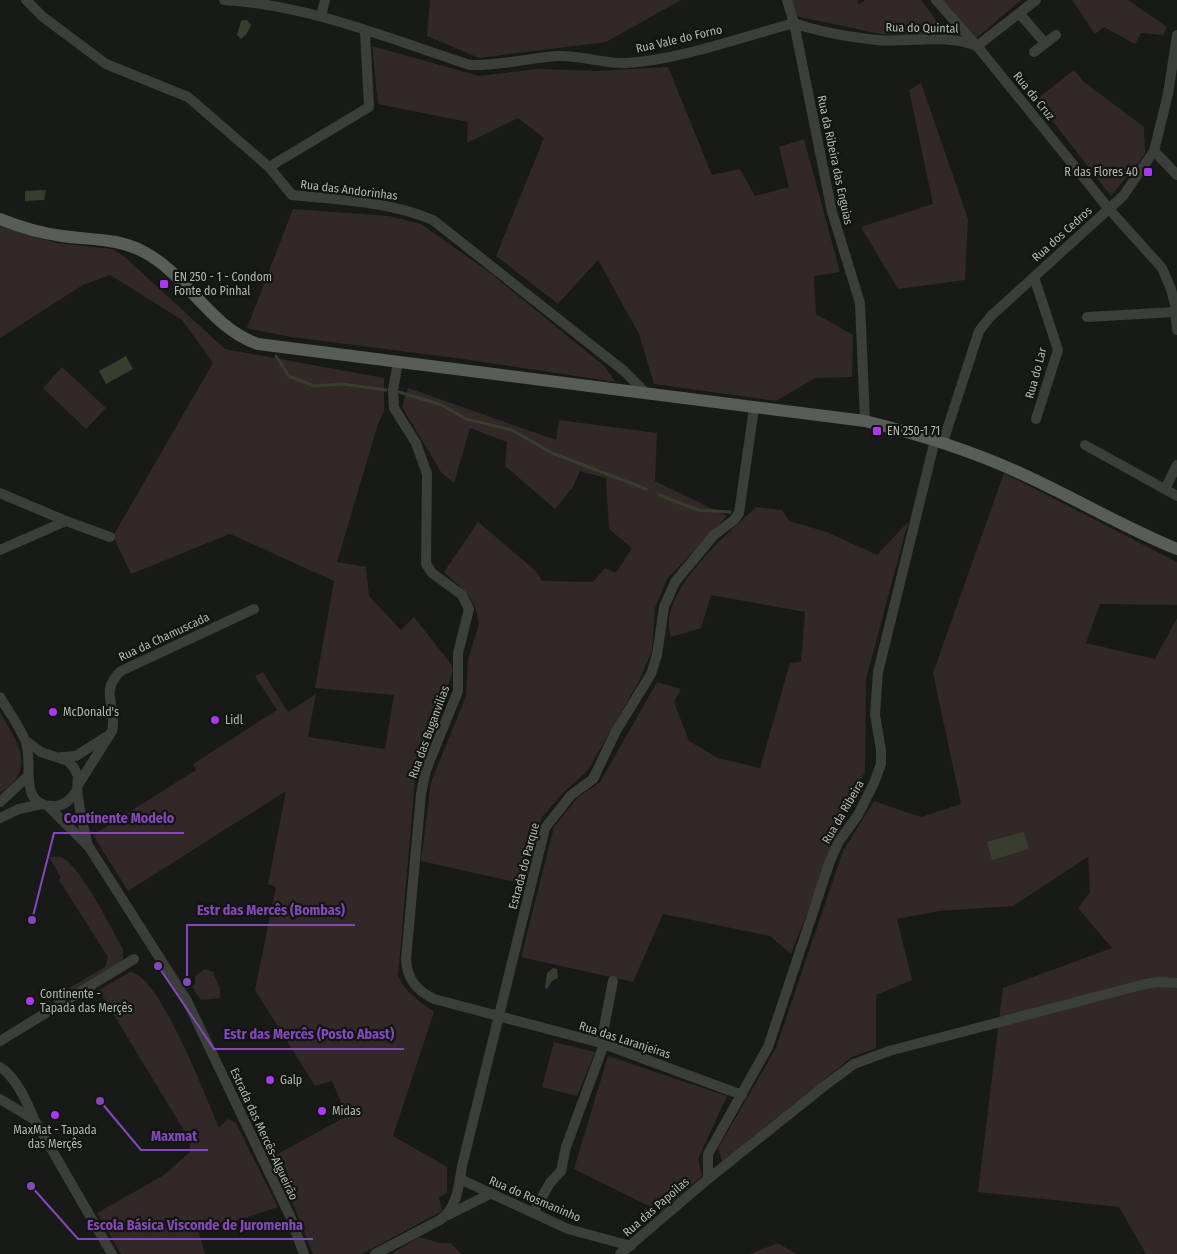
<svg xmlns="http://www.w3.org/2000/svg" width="1177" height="1254" viewBox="0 0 1177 1254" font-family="'Fira Sans Condensed',sans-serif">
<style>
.green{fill:#322827}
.water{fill:#373e2d}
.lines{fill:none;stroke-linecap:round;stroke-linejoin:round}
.stream{stroke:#373e2d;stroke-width:3}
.minor{stroke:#3a3f39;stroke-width:10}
.major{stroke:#575e55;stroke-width:12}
.poi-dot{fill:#ab38f1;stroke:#131513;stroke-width:2}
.labels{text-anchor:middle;stroke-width:4.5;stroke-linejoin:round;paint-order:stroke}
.street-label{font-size:12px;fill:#afb9aa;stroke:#131513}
.poi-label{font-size:12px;fill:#afb9aa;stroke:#131513;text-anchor:start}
.leader{fill:none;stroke:#8548bb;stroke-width:2}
.callout-dot{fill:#8548bb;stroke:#131513;stroke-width:2}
.callout-label{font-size:14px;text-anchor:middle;font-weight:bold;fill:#8548bb;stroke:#131513;stroke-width:4.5;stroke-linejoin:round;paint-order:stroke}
</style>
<rect width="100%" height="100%" fill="#181a18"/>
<!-- green -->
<g class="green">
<polygon points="430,0 681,0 606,42 479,58 427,36"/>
<polygon points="791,0 857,0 859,4 865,0 921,0 948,36 880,34 796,16"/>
<polygon points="942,0 1021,0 974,40"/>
<polygon points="1072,0 1128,0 1167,27 1163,35 1141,33 1135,44 1104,27 1095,34"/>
<polygon points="372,46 479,76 537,69 597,71 668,67 712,175 740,169 755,196 789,187 779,147 804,139 840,272 814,276 816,314 853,335 852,377 815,378 776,401 654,384 639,334 598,260 558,304 496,256 544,138 518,118 467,143 468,122 378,104"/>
<polygon points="1074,70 1084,82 1144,127 1145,154 1111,196 1036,100"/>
<polygon points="921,83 968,219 965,280 898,289 861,227 933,204 909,90"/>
<polygon points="293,209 389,216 421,224 489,272 604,366 616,382 464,359 291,337 247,328"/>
<path d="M0 226 56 243 113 249 126 258 225 349 384 378V411L378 424 337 562 366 567 369 596 401 630 414 617 451 664 453 672 438 711 418 746 398 976C406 993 419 1001 434 1012L393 1136 447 1167V1193L439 1197 442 1211 362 1254H313L274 1156 347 1116 332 1081 315 1086 255 990 276 887 268 884 286 791 128 891 93 835 196 770 193 764 277 710 255 676 263 672 288 712 316 694 308 737 385 749 394 695 315 688 334 581 230 534 131 574 113 536 213 363 182 320 110 275 83 285 0 338Z"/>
<polygon points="62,367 106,408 86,429 43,388"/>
<polygon points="408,388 556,440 559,420 657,433 655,481 727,516 667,579 655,608 652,651 638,683 588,770 563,793 542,817 525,884 421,861 431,782 466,696 468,660 479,624 475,606 466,592 444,572 478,522 536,571 542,581 593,582 605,568 616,573 632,548 609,529 606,478 580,471 573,487 555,509 505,466 507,442 470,428 454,483 441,472 402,407"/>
<polygon points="1004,473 1177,562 1177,605 1100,604 1086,643 1155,659 1177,618 1177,1254 1146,1254 1119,1207 978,1192 1003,988 1112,948 1078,908 1090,892 1088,857 1013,906 939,911 897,919 912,980 876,995 876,1048 852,1057 722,1161 718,1148 776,1048 843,851 874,801 921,817 961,804 933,673"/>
<path d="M756 507 782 510 789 521 827 532 877 555 908 522 866 679 865 772 854 793 791 954 770 936 663 914 633 982 521 957 554 827 578 797 600 782 657 682 681 689 674 702 689 741 718 758 760 768 790 663 801 662 805 612 711 595 701 628 671 637C670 632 668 626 669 621 672 581 728 533 756 507Z"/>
<path d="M0 712C17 742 38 768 0 793Z"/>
<path d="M49 857C53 857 58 856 61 857 81 866 111 928 123 949V960L119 964 54 1002 52 998 105 967 108 957 59 880 61 878Z"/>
<polygon points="205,969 213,972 220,988 220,998 201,1000 192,987 195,984 195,976"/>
<path d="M130 972C159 973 207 1100 219 1128L228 1119 236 1123 278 1207 199 1233 205 1254H121L97 1213 164 1175 190 1152 189 1139 99 990Z"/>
<polygon points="554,1042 595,1052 577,1096 542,1087"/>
<polygon points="608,1056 727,1096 698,1159 702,1176 661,1212 574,1169"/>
<polygon points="419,1237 441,1243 451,1243 461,1254 391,1254"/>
<polygon points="778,1243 796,1254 750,1254"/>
</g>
<!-- water -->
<g class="water">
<polygon points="244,20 247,20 251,25 246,35 241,39 237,35 241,21"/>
<polygon points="46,190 44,200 25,201 25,191"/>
<polygon points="126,356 133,369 106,384 99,371"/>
<polygon points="1024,832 1029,849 992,860 987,842"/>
<polygon points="553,968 557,969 558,978 552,981 547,989 545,988 547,973"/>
</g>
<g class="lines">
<!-- stream -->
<g class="stream">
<polyline points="276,356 289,376 314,386 342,384 386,390"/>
<polyline points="399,392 442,405 466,419 512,430 552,453 646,489"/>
<polyline points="659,495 698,510 730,512"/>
</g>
<!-- minor -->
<g class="minor">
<path d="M26 0 43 17 106 64 188 97 269 167 292 195C339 200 388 201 433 220L624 371 645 392"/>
<path d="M224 0C309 5 390 39 470 65 500 66 528 58 558 56 581 55 604 64 626 63 678 60 743 37 794 23"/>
<polyline points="787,0 794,23 832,212 860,303 865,421"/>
<polyline points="936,0 977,46 1109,209 1162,268 1171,289 1177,313"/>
<polyline points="1019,13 1045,43"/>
<polyline points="321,16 325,0"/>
<path d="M794 23C819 32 850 37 877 40 910 43 945 33 977 46L1036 0"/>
<polyline points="1034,52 1056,35"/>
<polyline points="1154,151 1177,175"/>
<polyline points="269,167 369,107 365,31"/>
<polyline points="1034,277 1058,350 1036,419"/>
<polyline points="1087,317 1175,312 1177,330"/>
<path d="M398 362 393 390 394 408 416 443 427 474 426 564 432 573 462 595 469 609 458 653V691L426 770 421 794 406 959C407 979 416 990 434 999L601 1043 742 1095"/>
<polyline points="943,442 979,331 991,316 1123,196 1154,151 1168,94 1177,35"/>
<polyline points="1085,445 1177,496"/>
<polyline points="1165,489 1177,465"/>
<polyline points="0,493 66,521"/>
<polyline points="0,550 66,521 110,537"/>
<path d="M0 697C8 711 19 725 25 740 35 762 16 805 53 806 64 807 71 799 77 790"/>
<polyline points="26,741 41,752 68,761 74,768 78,776 77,790 81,816 88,846"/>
<polyline points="61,757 76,756 109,735"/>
<path d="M78 785 112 731C118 707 98 692 121 671L254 609"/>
<polyline points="0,802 28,776"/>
<polyline points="48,806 89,847 187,1001 290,1216 304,1254"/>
<polyline points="0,818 19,809 42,804"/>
<polyline points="0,1041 134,959"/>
<polyline points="601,1043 613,981"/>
<path d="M0 1067C16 1077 27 1102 34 1119L112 1254"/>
<polyline points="0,1099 33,1119"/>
<polyline points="460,1179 568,1229 631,1246"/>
<polyline points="708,1179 708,1154 768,1047 830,861 839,841 858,815 874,783 881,764 881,750 875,715 878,672 935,440"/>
<polyline points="533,1213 550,1183 561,1171 566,1147 604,1044"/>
<polyline points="448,1215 490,1194"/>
<path d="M375 1254 440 1220C457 1209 459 1185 462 1166L545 828 571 795 593 779 616 731 651 674 657 655 664 607 675 582 714 535 734 520 739 513 754 408"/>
<polyline points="620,1254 708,1179 823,1087 854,1064 889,1051 1145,984 1159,982 1177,983"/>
</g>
<!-- major -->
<path class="major" d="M0 219C20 227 41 233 62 236 90 240 119 238 144 252 188 275 210 328 258 344L865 421C918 434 970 450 1020 473 1073 497 1123 527 1177 549"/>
</g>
<!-- markers -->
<g class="poi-dot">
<rect x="1143" y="167" width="10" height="10" rx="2.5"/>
<rect x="159" y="279" width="10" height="10" rx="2.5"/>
<rect x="872" y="426" width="10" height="10" rx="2.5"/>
<circle cx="53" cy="712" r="5"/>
<circle cx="215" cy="720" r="5"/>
<circle cx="30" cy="1001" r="5"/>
<circle cx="270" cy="1080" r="5"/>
<circle cx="322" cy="1111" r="5"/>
<circle cx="55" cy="1115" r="5"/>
</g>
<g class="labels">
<!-- street labels -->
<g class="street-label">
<text transform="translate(922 28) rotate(1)" y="4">Rua do Quintal</text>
<text transform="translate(679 39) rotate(-13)" y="4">Rua Vale do Forno</text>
<text transform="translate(1034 96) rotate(51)" y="4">Rua da Cruz</text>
<text transform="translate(835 160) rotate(78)" y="4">Rua da Ribeira das Enguias</text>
<text transform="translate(349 190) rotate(7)" y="4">Rua das Andorinhas</text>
<text transform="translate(1062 234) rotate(-42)" y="4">Rua dos Cedros</text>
<text transform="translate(1036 373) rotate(-75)" y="4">Rua do Lar</text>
<text transform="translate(164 637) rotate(-25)" y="4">Rua da Chamuscada</text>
<text transform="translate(429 732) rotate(-70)" y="4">Rua das Buganvílias</text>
<text transform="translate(843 812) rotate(-60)" y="4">Rua da Ribeira</text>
<text transform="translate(524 866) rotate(-75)" y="4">Estrada do Parque</text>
<text transform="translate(625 1040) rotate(18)" y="4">Rua das Laranjeiras</text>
<text transform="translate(264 1134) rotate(65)" y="4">Estrada das Mercês-Algueirão</text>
<text transform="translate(535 1199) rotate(23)" y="4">Rua do Rosmaninho</text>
<text transform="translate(656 1207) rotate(-41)" y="4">Rua das Papoilas</text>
</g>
<!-- poi labels -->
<g class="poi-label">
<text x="1138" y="176" text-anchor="end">R das Flores 40</text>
<text x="174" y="281">EN 250 - 1 - Condom<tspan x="174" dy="14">Fonte do Pinhal</tspan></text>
<text x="887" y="435">EN 250-1 71</text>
<text x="63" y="716">McDonald's</text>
<text x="225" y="724">Lidl</text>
<text x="40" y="998">Continente -<tspan x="40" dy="14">Tapada das Merçês</tspan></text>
<text x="280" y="1084">Galp</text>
<text x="332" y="1115">Midas</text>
<text x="55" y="1134" text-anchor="middle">MaxMat - Tapada<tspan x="55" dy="14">das Merçês</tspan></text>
</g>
</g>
<!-- callouts -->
<path class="leader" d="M32 920L54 833H184M187 982L187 925H355M158 966L214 1049H404M100 1101L141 1150H208M31 1186L78 1239H313"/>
<g class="callout-dot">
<circle cx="32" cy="920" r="5"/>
<circle cx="187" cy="982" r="5"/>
<circle cx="158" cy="966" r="5"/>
<circle cx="100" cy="1101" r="5"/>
<circle cx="31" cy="1186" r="5"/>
</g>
<g class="callout-label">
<text x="119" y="823">Continente Modelo</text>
<text x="271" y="915">Estr das Mercês (Bombas)</text>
<text x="309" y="1039">Estr das Mercês (Posto Abast)</text>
<text x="174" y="1141">Maxmat</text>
<text x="195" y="1230">Escola Básica Visconde de Juromenha</text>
</g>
</svg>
